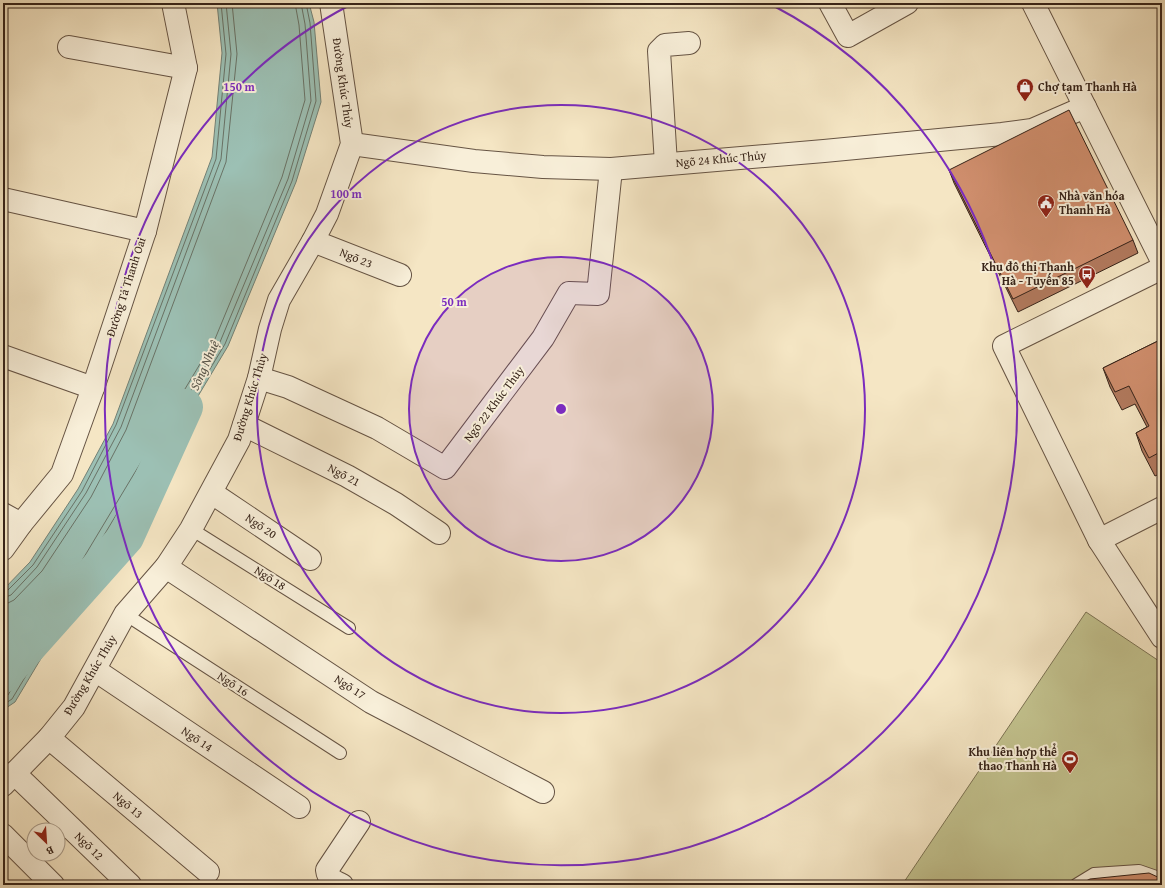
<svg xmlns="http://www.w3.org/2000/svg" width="1165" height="888" viewBox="0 0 1165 888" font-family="'Gentium Book Plus',serif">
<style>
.green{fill:#c3c38f;stroke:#7c7354}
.water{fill:#9cc0b4;stroke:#738176}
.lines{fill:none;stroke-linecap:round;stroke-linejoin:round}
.shore{stroke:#697266;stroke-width:1}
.river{stroke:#9cc0b4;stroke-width:36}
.service-casing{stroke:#665444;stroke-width:14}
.minor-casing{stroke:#665444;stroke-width:24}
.tertiary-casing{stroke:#665444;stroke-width:24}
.service{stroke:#f8efd9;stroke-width:12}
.minor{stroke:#f8efd9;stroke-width:22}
.tertiary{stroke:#f8efd9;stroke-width:22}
.wall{fill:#b27a5e;stroke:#362319}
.building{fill:#cf8e6d;stroke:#362319}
.ring{fill:none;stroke:#7b2cbf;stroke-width:2}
.labels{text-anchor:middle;stroke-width:4;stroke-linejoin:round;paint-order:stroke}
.street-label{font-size:12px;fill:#362319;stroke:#f8efd9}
.poi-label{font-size:12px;font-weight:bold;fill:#362319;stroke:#f8efd9;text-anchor:start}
.water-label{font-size:13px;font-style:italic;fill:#555248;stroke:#f8efd9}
.centre{fill:#7b2cbf;stroke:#f8efd9;stroke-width:2}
.ring-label{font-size:12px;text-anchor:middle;font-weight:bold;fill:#7b2cbf;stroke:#f8efd9;stroke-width:4;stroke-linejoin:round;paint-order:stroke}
</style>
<rect width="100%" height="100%" fill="#f5e6c4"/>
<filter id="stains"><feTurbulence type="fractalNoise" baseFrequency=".005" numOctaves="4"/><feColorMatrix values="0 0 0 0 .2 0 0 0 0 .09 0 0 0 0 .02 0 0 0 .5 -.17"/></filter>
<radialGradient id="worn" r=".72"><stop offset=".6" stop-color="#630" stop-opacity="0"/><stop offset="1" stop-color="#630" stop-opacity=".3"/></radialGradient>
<!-- green -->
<polygon class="green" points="1086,612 1162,663 1162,885 902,885"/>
<!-- water -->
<polygon class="water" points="217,3 309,3 314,22 321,102 296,182 228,346 15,702 3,710 3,590 30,562 78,489 113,424 212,157 222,53"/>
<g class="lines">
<!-- shore -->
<g class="shore">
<polyline points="3,593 7,591 33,565 82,491 116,425 216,159 226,54 221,3"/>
<polyline points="3,598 11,595 37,567 86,493 121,427 221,159 231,54 226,3"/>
<polyline points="3,604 8,603 14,600 42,571 91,497 126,430 226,162 237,54 232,3"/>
<polyline points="3,692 215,339 282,177 305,100 299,25 295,3"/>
<polyline points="3,699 8,695 220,342 288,179 311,101 305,24 301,3"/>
<polyline points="3,705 12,699 225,344 292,181 316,101 310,23 306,3"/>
</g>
<!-- river -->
<polyline class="river" points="3,675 126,537 185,407"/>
<defs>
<g id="service">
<polyline points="191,529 349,628"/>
<polyline points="125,614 340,753"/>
<polyline points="1076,885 1094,874 1139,871 1162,879"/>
</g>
<g id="minor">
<polyline points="830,3 848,36 907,3"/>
<polyline points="1033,3 1162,261"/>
<polyline points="69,47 186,68"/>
<polyline points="352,144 474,161 543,167 611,169 824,151 1002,134 1032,130 1085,107"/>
<polyline points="666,164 659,51 665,45 689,43"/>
<polyline points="3,199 145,231"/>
<polyline points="313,241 400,275"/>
<polyline points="1162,268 1004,346 1099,540 1162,637"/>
<polyline points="3,356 93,388"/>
<polyline points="259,378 288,387 377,428 445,468 543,338 569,293 598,294 611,169"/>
<polyline points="244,425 347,476 396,504 439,533"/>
<polyline points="212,493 310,559"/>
<polyline points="3,514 21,524"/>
<polyline points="1099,540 1162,508"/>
<polyline points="166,567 371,702 543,792"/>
<polyline points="95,670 299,807"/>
<polyline points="49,738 208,872"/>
<polyline points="14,773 130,885"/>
<polyline points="3,835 53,885"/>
<path d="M342 885C334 881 328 879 327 870L359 822"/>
</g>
<g id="tertiary">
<polyline points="3,549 21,524 62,474 93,388 145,231 186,68 173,3"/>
<polyline points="3,785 49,738 74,707 125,614 166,567 191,529 239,440 259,378 270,329 279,300 313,241 327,214 352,144 331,3"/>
</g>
</defs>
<!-- service casing -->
<use href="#service" class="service-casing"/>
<!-- minor casing -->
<use href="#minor" class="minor-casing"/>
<!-- tertiary casing -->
<use href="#tertiary" class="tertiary-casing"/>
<!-- service -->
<use href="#service" class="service"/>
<!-- minor -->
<use href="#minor" class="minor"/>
<!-- tertiary -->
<use href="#tertiary" class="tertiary"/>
</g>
<!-- wall -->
<g class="wall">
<polygon points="949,170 1133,240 1138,253 1018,312 954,183"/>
<polygon points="1162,339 1162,473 1155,476 1142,451 1136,433 1147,427 1135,404 1122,410 1110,387 1103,368"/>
</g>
<!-- building -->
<g class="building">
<polygon points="1069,110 1133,240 1013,299 949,170"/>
<polygon points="1162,339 1162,451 1149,458 1136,433 1149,426 1129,386 1115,392 1103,368"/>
<polygon points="1149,873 1162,879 1162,885 1078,885 1090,879"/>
</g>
<!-- distance rings -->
<circle cx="561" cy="409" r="152" fill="#7b2cbf" fill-opacity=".12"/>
<g class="ring">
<circle cx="561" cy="409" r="152"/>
<circle cx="561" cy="409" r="304"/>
<path d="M772 5A456 456 0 1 1 350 5"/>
</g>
<!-- icons -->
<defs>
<symbol id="shop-pin" viewBox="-11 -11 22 30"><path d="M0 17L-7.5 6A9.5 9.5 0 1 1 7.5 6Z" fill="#8f2418" stroke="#f8efd9"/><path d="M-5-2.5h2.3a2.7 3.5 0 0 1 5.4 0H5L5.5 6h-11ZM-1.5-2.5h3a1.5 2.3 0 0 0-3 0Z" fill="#fff"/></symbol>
<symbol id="civic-pin" viewBox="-11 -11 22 30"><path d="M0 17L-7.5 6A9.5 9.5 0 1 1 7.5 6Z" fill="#8f2418" stroke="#f8efd9"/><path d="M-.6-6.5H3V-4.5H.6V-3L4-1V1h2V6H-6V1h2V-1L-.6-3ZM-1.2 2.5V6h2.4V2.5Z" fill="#fff"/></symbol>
<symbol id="bus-pin" viewBox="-11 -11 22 30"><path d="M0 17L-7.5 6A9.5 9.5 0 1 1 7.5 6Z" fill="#8f2418" stroke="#f8efd9"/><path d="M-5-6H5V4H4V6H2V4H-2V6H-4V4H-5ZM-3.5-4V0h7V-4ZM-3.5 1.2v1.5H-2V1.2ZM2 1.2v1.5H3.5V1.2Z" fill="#fff"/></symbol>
<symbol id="stadium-pin" viewBox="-11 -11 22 30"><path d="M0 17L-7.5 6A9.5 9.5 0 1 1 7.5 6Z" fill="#8f2418" stroke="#f8efd9"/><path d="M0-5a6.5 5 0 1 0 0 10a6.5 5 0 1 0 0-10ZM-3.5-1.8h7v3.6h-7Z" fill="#fff"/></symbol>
</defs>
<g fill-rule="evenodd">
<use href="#shop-pin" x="1015" y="77" width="20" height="27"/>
<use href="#civic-pin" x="1036" y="193" width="20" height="27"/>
<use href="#bus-pin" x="1077" y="264" width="20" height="27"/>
<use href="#stadium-pin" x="1060" y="749" width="20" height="27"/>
</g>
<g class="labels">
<!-- street labels -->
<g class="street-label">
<text transform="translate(343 83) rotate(82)" y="4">Đường Khúc Thủy</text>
<text transform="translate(721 159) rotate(-5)" y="4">Ngõ 24 Khúc Thủy</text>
<text transform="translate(356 258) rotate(22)" y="4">Ngõ 23</text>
<text transform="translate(126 287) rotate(-72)" y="4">Đường Tả Thanh Oai</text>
<text transform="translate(250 397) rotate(-73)" y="4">Đường Khúc Thủy</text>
<text transform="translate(494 404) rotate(-53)" y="4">Ngõ 22 Khúc Thủy</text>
<text transform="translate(344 475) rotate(28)" y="4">Ngõ 21</text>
<text transform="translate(261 526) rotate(34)" y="4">Ngõ 20</text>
<text transform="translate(270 578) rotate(32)" y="4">Ngõ 18</text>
<text transform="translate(90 675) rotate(-59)" y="4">Đường Khúc Thủy</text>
<text transform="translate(233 684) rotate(33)" y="4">Ngõ 16</text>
<text transform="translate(350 687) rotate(33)" y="4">Ngõ 17</text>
<text transform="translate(197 739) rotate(34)" y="4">Ngõ 14</text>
<text transform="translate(128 805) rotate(40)" y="4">Ngõ 13</text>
<text transform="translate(89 846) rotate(44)" y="4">Ngõ 12</text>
</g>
<!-- poi labels -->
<g class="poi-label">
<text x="1038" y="91">Chợ tạm Thanh Hà</text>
<text x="1059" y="200">Nhà văn hóa<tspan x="1059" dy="14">Thanh Hà</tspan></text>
<text x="1074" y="271" text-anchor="end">Khu đô thị Thanh<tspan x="1074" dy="14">Hà - Tuyến 85</tspan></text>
<text x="1057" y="756" text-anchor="end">Khu liên hợp thể<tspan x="1057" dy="14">thao Thanh Hà</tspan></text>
</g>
<!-- water labels -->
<g class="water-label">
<text transform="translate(204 365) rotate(-66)" y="5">Sông Nhuệ</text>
</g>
</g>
<circle cx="561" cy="409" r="6" class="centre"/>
<g class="ring-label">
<text x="239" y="91">150 m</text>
<text x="346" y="198">100 m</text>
<text x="454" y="306">50 m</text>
</g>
<!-- margin -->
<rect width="1165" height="888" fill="none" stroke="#f5e6c4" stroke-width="16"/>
<rect x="4" y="4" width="1157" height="880" fill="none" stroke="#362319" stroke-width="2"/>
<rect x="8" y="8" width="1149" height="872" fill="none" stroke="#362319"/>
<!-- north arrow -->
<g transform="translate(46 842) rotate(155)"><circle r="19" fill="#f8efd9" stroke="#aa9d8c"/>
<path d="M0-3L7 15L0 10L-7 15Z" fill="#8f2418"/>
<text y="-6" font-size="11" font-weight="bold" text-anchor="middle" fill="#362319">B</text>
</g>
<rect width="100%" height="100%" filter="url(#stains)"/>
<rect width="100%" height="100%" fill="url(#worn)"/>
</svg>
